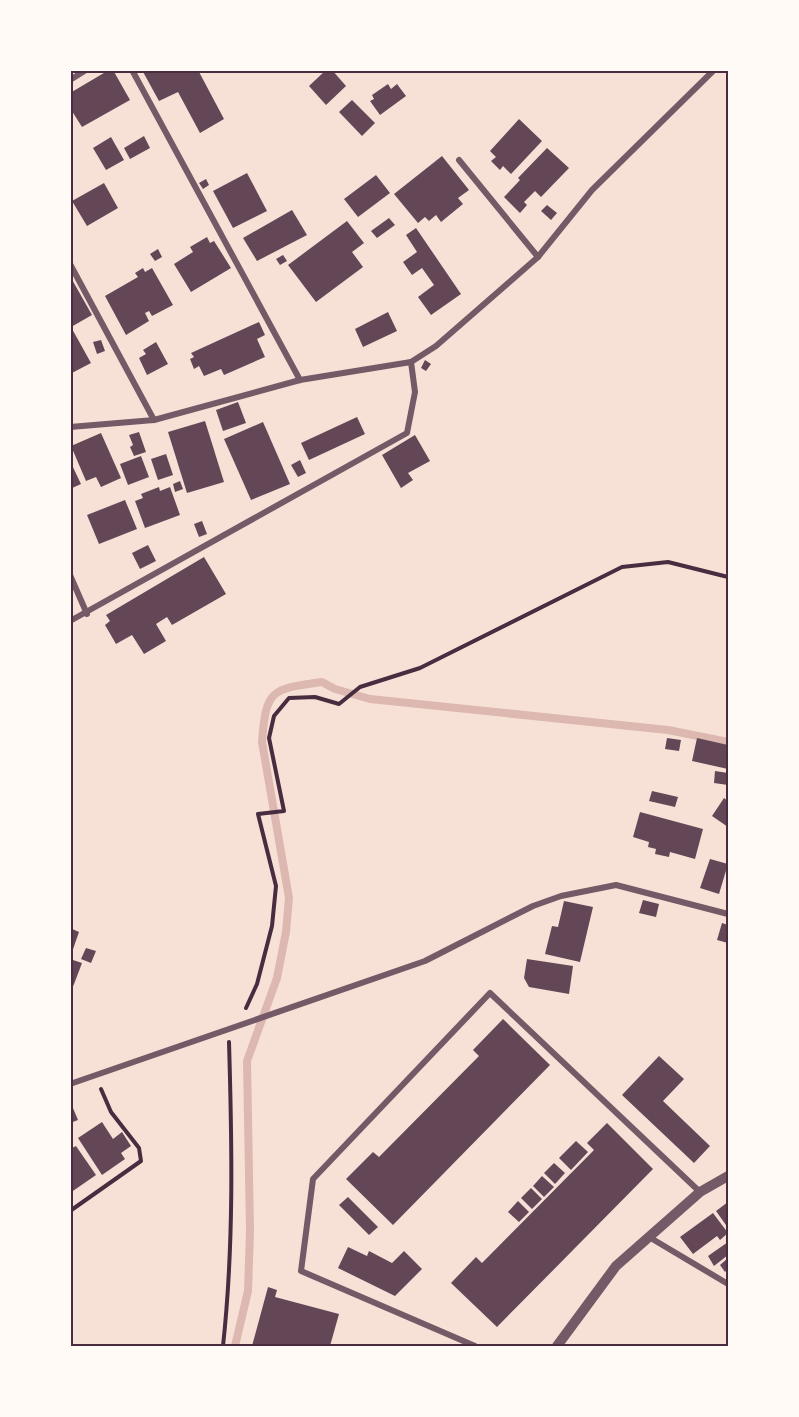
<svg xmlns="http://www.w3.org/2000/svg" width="799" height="1417" viewBox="0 0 799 1417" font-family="'Work Sans',sans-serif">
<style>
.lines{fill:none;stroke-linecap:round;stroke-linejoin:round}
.stream{stroke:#dcb8b0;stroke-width:8}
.building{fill:#644757}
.path{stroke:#4a2c40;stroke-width:4}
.minor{stroke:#755966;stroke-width:6}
.tertiary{stroke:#755966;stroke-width:10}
.neatline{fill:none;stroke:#4a2c40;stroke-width:2}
</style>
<rect width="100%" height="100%" fill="#f7e1d7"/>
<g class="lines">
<!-- stream -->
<path class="stream" d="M235 1346 248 1291 250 1231 247 1061 277 978 286 932 289 898 262 742C266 689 271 689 322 682L335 689 370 699 668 730 728 742"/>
</g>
<!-- building -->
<g class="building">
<polygon points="109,70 113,70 130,100 82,127 70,108 70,93"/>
<polygon points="142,70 198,70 224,119 200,133 178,92 159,101"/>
<polygon points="326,70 332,70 346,86 326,105 309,86"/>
<polygon points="388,84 391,89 397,84 406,96 380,115 370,101 374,99 372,95"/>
<polygon points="352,100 375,123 362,136 339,112"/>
<polygon points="519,119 542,141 511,174 503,166 500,170 491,161 496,157 490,151"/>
<polygon points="144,136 150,148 130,159 124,148"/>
<polygon points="111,137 124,160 106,170 93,148"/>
<polygon points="547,148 569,168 541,197 535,191 524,202 527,205 520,213 504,197 520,180 518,178"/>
<polygon points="442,156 469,190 458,198 463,204 441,222 436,215 429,221 425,217 418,223 394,194"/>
<polygon points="247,173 267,211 233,228 213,191"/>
<polygon points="376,175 390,193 358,217 344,199"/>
<polygon points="206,179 209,185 203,189 199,183"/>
<polygon points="104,183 118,208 87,226 72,201"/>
<polygon points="547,205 557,213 551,220 541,211"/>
<polygon points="292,210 307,235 257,261 243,238"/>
<polygon points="389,218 395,225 377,238 371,231"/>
<polygon points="347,221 364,243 352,252 363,267 316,302 288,265"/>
<polygon points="416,228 461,294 431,315 418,297 434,285 422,268 412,275 403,262 417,252 406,235"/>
<polygon points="207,237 210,243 214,241 231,268 191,292 174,264 193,252 190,247"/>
<polygon points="158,249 162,257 155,261 150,254"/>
<polygon points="283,255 287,261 280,265 276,259"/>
<polygon points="143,268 145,272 152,268 173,305 152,316 149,311 145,313 149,321 126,335 105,296 138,277 135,273"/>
<polygon points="70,276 92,315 71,327 91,363 70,374"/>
<polygon points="388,312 397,331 363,347 355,329"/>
<polygon points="259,322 265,335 257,339 265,357 224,375 221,369 204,376 199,366 194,369 190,359 194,357 191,353"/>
<polygon points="101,340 105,351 97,354 93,342"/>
<polygon points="156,342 168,364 147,375 139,358 146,354 143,350"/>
<polygon points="425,360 431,364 426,371 421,368"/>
<polygon points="238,402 246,423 223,431 216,410"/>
<polygon points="357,417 365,434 309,460 301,443"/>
<polygon points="205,421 224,482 187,493 168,432"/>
<polygon points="263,422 290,484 251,500 224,439"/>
<polygon points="139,432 146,452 134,456 130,447 133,445 129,435"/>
<polygon points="101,433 121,478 101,487 96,477 86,481 71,446"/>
<polygon points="415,435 430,461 408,473 413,480 401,488 382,455"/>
<polygon points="166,454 173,475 158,480 151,459"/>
<polygon points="141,456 149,477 128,485 120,464"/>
<polygon points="300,460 306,473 298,477 291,465"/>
<polygon points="70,461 81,484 70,489"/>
<polygon points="180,481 183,489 175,492 173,484"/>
<polygon points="159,487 160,491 170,487 180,515 145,528 135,501 143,498 141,494"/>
<polygon points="125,500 137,529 99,544 87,515"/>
<polygon points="202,521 207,534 199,537 194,524"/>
<polygon points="148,545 156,561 140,569 132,553"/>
<polygon points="204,557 226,594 172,625 167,617 156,624 166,641 144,654 132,635 116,644 105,625 110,621 106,615"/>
<polygon points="667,738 681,740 679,751 665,749"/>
<polygon points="697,738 728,745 728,769 692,761"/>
<polygon points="715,771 728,773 728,785 714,783"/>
<polygon points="652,791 678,797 675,807 649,801"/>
<polygon points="724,798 728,801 728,827 712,816"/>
<polygon points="640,812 703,829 695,859 670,852 669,857 655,854 656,849 648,847 649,842 633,837"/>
<polygon points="710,859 728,864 719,894 700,888"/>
<polygon points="643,900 659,904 656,917 639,913"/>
<polygon points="564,901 593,907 580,962 545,954 552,926 558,927"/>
<polygon points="722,923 728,925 728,943 717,940"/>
<polygon points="70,928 79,932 71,955 70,955"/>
<polygon points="86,948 96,951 91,963 81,959"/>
<polygon points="70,959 82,963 71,992 70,992"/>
<polygon points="527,959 573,966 569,994 529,987 524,978"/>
<polygon points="503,1019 550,1065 393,1225 346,1179 373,1152 379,1157 479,1056 473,1050"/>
<polygon points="659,1056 684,1079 663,1101 710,1146 694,1163 622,1095"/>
<polygon points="70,1101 78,1120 70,1123"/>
<polygon points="102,1122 113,1139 122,1132 131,1146 121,1153 125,1159 102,1175 78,1138"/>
<polygon points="607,1123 653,1169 497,1327 451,1283 476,1257 482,1263 594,1150 587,1143"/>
<polygon points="576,1141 588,1152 571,1170 559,1158"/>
<polygon points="76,1146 96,1175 70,1193 70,1149"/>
<polygon points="554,1163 565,1173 555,1184 544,1173"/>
<polygon points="542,1176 554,1187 544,1197 533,1186"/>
<polygon points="531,1188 542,1199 532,1209 521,1198"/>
<polygon points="348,1197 378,1227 369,1235 339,1205"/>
<polygon points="518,1201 529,1212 519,1222 508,1212"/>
<polygon points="728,1202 728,1228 716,1211"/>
<polygon points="713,1213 728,1233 720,1240 717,1236 693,1254 680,1237"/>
<polygon points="728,1242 728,1255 714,1266 708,1256"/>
<polygon points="348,1247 367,1256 369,1251 392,1263 404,1251 422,1269 395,1296 338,1268"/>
<polygon points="728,1258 728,1269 725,1272 720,1265"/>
<polygon points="268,1287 277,1290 275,1297 339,1314 330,1346 252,1346"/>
</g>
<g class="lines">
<!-- path -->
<g class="path">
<polyline points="246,1008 257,984 272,926 276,886 258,814 284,811 269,738 274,716 289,698 315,697 339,704 360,687 420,668 622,567 668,562 728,577"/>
<polyline points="70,1211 141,1161 139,1148 111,1112 101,1089"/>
<path d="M223 1346C234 1245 232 1144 229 1042"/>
</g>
<!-- minor -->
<g class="minor">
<polyline points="132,70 300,380"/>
<polyline points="70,80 86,70"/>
<polyline points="459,160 538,257"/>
<polyline points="70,264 154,420"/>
<polyline points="70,427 154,420 300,380 411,362 436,346 538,257 592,190 714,70"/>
<polyline points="70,575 87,614"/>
<polyline points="70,621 407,433 415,392 411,362"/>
<polyline points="70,1084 425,961 533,906 561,896 616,885 728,914"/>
<polyline points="649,1237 728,1284"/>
<polyline points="475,1346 301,1271 313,1179 490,993 700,1192"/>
</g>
<!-- tertiary -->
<polyline class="tertiary" points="557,1346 616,1266 700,1192 728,1176"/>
</g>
<!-- border -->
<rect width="799" height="1417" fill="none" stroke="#fffaf5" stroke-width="144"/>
<rect x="72" y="72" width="655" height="1273" class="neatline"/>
</svg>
